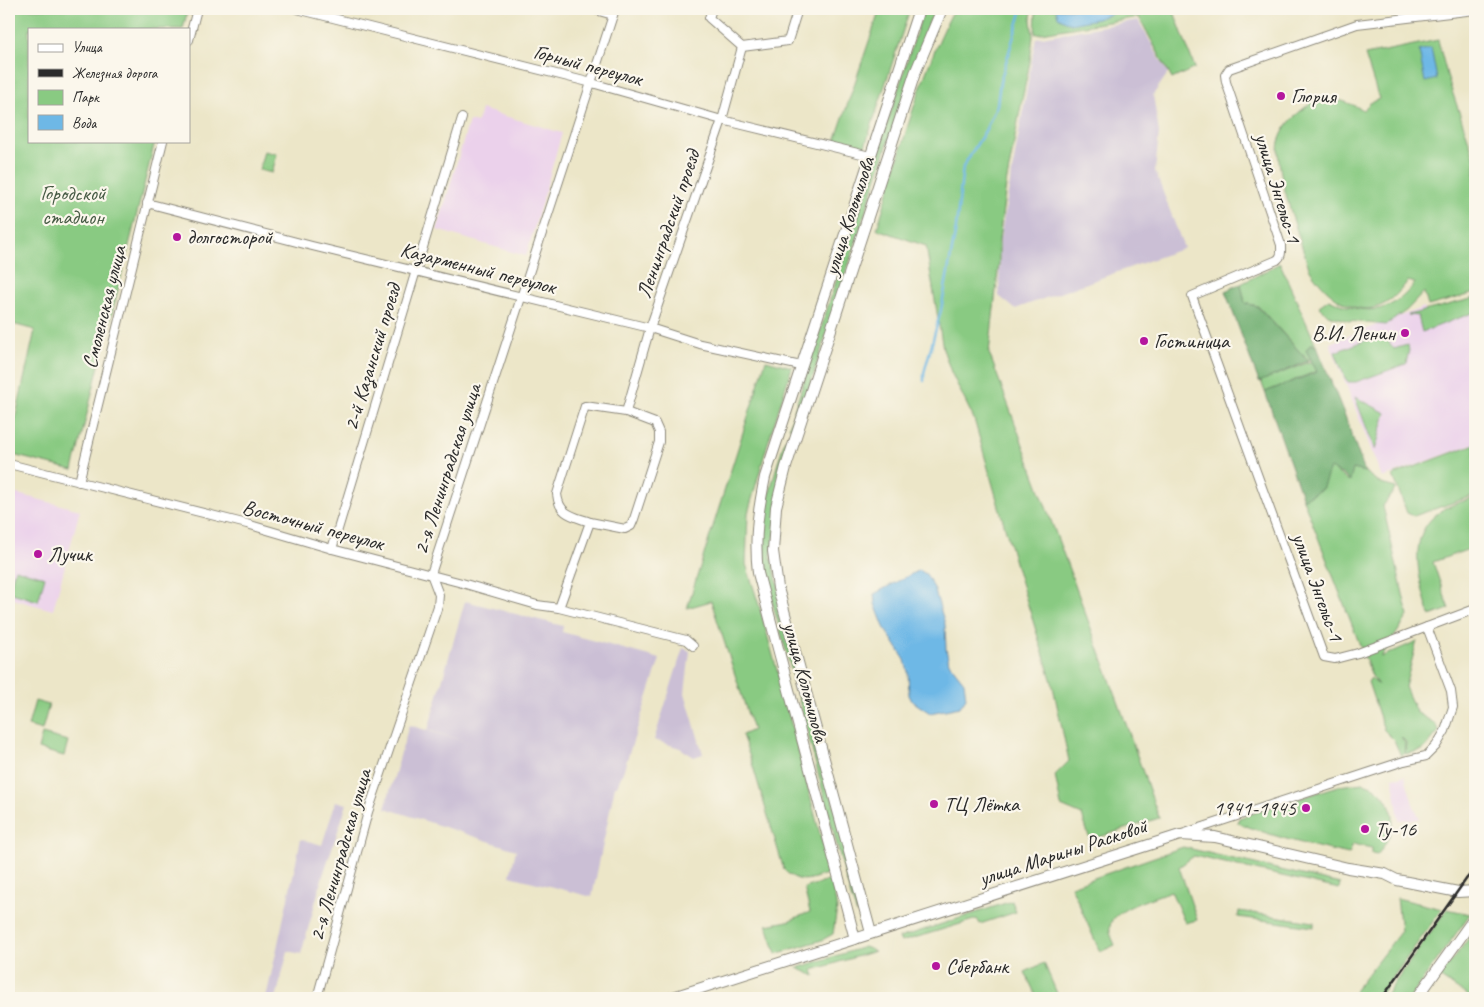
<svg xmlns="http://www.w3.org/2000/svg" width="1484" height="1007" viewBox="0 0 1484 1007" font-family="Caveat,sans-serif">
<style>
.built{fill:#ebd1eb}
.industrial{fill:#cbbfd5}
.green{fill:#89ca82;stroke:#5a7a56}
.forest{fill:#6eae70;stroke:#4c6c4e}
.water{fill:#6eb8e6;stroke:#4c7288}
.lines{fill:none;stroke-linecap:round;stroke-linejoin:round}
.stream{stroke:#6eb8e6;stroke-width:2.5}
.street-casing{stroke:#8c887a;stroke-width:10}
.secondary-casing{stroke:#8c887a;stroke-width:12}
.street{stroke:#fff;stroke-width:8}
.secondary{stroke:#fff;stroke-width:10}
.rail{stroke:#2b2b2b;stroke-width:2.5}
.poi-dot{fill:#b5179e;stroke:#fbf7ec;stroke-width:2}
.labels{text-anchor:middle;stroke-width:4.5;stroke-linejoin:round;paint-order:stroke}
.street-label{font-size:21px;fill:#2b2b2b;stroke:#fbf7ec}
.poi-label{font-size:21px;fill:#2b2b2b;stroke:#fbf7ec;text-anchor:start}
.park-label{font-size:21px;fill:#475b45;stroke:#fbf7ec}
</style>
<rect width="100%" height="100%" fill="#fbf7ec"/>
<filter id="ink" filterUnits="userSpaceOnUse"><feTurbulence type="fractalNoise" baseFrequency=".02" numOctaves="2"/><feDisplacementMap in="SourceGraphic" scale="10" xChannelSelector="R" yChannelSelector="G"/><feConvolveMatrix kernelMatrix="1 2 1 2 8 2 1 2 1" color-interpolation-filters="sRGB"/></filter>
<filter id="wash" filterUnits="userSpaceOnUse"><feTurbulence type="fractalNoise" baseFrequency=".0096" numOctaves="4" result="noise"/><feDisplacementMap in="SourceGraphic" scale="20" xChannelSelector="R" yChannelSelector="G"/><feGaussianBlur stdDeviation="1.12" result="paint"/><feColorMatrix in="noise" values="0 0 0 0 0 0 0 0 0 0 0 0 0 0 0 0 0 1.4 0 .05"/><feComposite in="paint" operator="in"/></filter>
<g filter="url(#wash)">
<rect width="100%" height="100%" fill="#ece6c8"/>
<!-- built -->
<g class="built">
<polygon points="481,109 562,133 526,256 437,230 469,121 477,123"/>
<polygon points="1475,297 1475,443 1382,478 1330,343 1424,307 1427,316"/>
<polygon points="9,492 80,510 53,610 9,598"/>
<polygon points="1405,776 1413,804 1420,819 1399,820 1393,778"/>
</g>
<!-- industrial -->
<g class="industrial">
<polygon points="1138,20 1168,73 1153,95 1159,133 1155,171 1184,248 1015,309 999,296 1000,239 1036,38"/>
<polygon points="465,601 563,626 562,632 660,659 623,772 617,786 615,786 592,897 510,876 516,850 385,808 409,725 473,744 428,730"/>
<polygon points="683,648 690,651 685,693 703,754 694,757 680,748 654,740"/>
<polygon points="336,801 347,804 323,875 301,954 288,951 276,998 266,998 301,839 322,845"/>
</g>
<!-- green -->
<g class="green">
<polygon points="9,9 188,9 183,29 29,29 29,141 155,141 73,470 9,454 9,447 35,330 9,323"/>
<polygon points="880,9 910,9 864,149 835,141"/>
<polygon points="924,9 936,9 928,25 893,127 796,429 789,427"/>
<path d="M954 9H1032L1031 20 1033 36 1030 62 1022 100 1006 185 999 240V263L989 353 1119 704 1159 818 1090 840 1082 815 1061 806 1055 775 1069 761 1052 682 1018 573 974 419 951 372 943 349 926 246 877 229C900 155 918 78 954 9Z"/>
<polygon points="1036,9 1173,9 1195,68 1172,79 1139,17 1035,34"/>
<path d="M1438 40 1448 79 1475 159V293L1428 306 1424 292 1407 310 1386 325 1349 321 1328 315 1319 306 1329 299C1363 315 1390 316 1415 283L1408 281C1402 288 1395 298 1386 303 1356 321 1324 293 1309 268 1301 242 1273 166 1279 142 1283 128 1292 118 1303 109 1323 92 1342 99 1363 110L1370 103 1379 99 1365 55Z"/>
<polygon points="264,151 277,154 272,173 259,170"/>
<polygon points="1280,263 1317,347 1311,343 1306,350 1311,360 1309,360 1301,353 1258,306 1245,303 1241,284"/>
<polygon points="1475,298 1475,312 1422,332 1418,316 1408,315"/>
<polygon points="1383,334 1394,349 1407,345 1409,350 1406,364 1356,382 1348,382 1345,378 1335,352"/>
<path d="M766 360 792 367 767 446 748 513 746 564 759 605 783 692 830 873C810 879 801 886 784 870L752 763 742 735 753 730 711 601 687 608Z"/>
<polygon points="1312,361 1317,371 1265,392 1261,381"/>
<polygon points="1355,397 1386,413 1375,450"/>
<path d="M785 439 792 441 771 557 857 896V914L851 897C830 820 810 742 790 665 780 627 762 578 763 539 763 504 776 472 785 439Z"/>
<polygon points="1475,444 1475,495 1414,516 1407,513 1393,475"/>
<polygon points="1330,467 1349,482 1353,469 1365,472 1381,484 1396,488 1383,506 1408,616 1381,657 1417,641 1405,687 1416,712 1434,723 1439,731 1423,750 1405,754 1406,742 1401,737 1405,743 1404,754 1401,756 1394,740 1384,730 1368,682 1371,678 1378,685 1372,676 1303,499 1322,489"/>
<path d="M1475 497V547L1433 562 1449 609 1430 616C1419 579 1403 531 1446 508 1455 503 1466 501 1475 497Z"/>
<polygon points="15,569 45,577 38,601 9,592"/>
<polygon points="35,701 49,705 42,730 28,726"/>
<polygon points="42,734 68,741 64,756 38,749"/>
<path d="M1363 783C1376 786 1383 793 1389 805 1390 808 1393 812 1393 816 1394 829 1386 845 1377 855L1372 854V848L1353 844 1349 854C1311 846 1274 837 1238 823L1239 818 1338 786Z"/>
<path d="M1183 847 1340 884 1339 889 1194 856 1179 867 1197 920 1185 923 1171 891C1156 897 1111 909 1110 927 1109 933 1113 940 1115 945L1100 952 1071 886Z"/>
<polygon points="831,880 837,908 833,934 822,940 776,954 767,925 788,921 810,912 804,888"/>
<polygon points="1397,898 1442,909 1378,998 1349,998 1401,931"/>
<polygon points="1012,901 1016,912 980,924 977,919 901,942 899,938"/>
<polygon points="1447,909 1470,914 1410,998 1384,998"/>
<polygon points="1239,911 1314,922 1314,927 1238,917"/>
<polygon points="1475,930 1475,998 1471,998 1439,977"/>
<polygon points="864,947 875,951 813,970 815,976 797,968"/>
<polygon points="1044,963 1059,998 1037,998 1025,972"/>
</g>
<!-- forest -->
<g class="forest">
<polygon points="1241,284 1245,303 1258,307 1308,361 1259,382 1225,291"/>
<polygon points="1311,344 1317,347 1345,416 1365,472 1353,469 1350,482 1343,475 1330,468 1322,489 1303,499 1265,392 1317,372 1306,350"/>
</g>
<!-- water -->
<g class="water">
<polygon points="1056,9 1122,9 1122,10 1097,19 1071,24 1058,17"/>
<polygon points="1431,48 1437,79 1425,82 1419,51"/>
<polygon points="919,570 926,574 934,588 945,624 946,649 949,663 964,682 966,698 960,707 930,713 912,701 909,695 908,672 905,660 884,627 875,604 874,594"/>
</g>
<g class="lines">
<!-- stream -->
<polyline class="stream" points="924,381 924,373 941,310 956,228 963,167 985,131 997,105 1000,82 1022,9"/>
</g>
</g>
<g filter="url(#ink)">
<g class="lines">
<defs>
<g id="street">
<polyline points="297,9 592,83 722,120 870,156"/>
<polyline points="592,9 613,15"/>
<path d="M1475 10 1357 24 1229 69 1225 75 1226 82 1281 245C1281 252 1282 256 1277 260L1192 296 1324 657 1335 659 1358 653 1475 609"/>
<polyline points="189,40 197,9"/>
<polyline points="742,47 788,41 798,9"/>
<polyline points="147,203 312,246 650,328 700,344 801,366"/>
<polyline points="9,464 247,524 332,549 462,583 537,605 559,608 686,640 693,646"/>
<polyline points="79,482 163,141"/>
<polyline points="590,522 625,529 631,526 634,519 659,442 659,432 655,423 626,412"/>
<polyline points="332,549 462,118"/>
<path d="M559 608 590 522C573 516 559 515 557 494L585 406 626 412 650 328 722 120 742 47 709 18 712 9"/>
<polyline points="1182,834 1404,761 1426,756 1436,746 1445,731 1453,707 1451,691 1427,627"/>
<polyline points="317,998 368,812 438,606 439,595 431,574 615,9"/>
</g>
<g id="secondary">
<polyline points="871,933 778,588 773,551 776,507 786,467 915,73 942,9"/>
<path d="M855 939 758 573C754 537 758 512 765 477L919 9"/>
<polyline points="670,998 1180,835 1215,837 1348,868 1385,874 1397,880 1458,892 1475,891"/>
<polyline points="1417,998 1475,917"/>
</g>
</defs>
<!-- street casing -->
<use href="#street" class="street-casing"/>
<!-- secondary casing -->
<use href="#secondary" class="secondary-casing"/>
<!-- street -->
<use href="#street" class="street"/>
<!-- secondary -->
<use href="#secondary" class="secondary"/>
<!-- rail -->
<polyline class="rail" points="1382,998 1467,878 1475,869"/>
</g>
</g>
<!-- markers -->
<g class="poi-dot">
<circle cx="1281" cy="96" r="5"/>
<circle cx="177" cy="237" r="5"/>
<circle cx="1405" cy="333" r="5"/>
<circle cx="1144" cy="341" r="5"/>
<circle cx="38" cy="554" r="5"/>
<circle cx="934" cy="804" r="5"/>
<circle cx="1306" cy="808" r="5"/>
<circle cx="1365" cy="829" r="5"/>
<circle cx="936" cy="966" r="5"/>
</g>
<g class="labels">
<!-- street labels -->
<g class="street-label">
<text transform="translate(588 65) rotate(15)" y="7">Горный переулок</text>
<text transform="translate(1278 188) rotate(73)" y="7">улица Энгельс-1</text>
<text transform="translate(849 216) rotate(-72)" y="7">улица Колотилова</text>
<text transform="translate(668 224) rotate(-71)" y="7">Ленинградский проезд</text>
<text transform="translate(478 268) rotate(14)" y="7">Казарменный переулок</text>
<text transform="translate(104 307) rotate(-76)" y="7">Смоленская улица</text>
<text transform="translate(372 357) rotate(-73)" y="7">2-й Казанский проезд</text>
<text transform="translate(447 469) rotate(-72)" y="7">2-я Ленинградская улица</text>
<text transform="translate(313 525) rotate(15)" y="7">Восточный переулок</text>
<text transform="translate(1318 587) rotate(70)" y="7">улица Энгельс-1</text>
<text transform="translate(806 682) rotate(75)" y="7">улица Колотилова</text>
<text transform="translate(1063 852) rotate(-18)" y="7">улица Марины Расковой</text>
<text transform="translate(340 855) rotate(-74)" y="7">2-я Ленинградская улица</text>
</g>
<!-- poi labels -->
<g class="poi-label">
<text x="1291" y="103">Глория</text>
<text x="187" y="244">долгосторой</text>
<text x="1395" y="340" text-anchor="end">В.И. Ленин</text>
<text x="1154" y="348">Гостиница</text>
<text x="48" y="561">Лучик</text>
<text x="944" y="811">ТЦ Лётка</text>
<text x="1296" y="815" text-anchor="end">1941-1945</text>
<text x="1375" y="836">Ту-16</text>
<text x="946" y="973">Сбербанк</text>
</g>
<!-- park labels -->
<g class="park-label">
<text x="73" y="200">Городской<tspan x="73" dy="24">стадион</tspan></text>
</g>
</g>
<!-- margin -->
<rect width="1484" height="1007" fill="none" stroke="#fbf7ec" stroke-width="30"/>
<!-- legend -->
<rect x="28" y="28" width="162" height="115" fill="#fbf7ec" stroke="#a8a59f"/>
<rect x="38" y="44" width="25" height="8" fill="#ffffff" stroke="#a8a59f"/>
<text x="72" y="52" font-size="15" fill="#2b2b2b">Улица</text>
<rect x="38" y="69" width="25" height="8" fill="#2b2b2b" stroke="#a8a59f"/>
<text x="72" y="78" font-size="15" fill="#2b2b2b">Железная дорога</text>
<rect x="38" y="90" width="25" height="15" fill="#89ca82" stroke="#a8a59f"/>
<text x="72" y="102" font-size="15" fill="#2b2b2b">Парк</text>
<rect x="38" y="115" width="25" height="15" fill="#6eb8e6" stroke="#a8a59f"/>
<text x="72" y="128" font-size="15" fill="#2b2b2b">Вода</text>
</svg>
